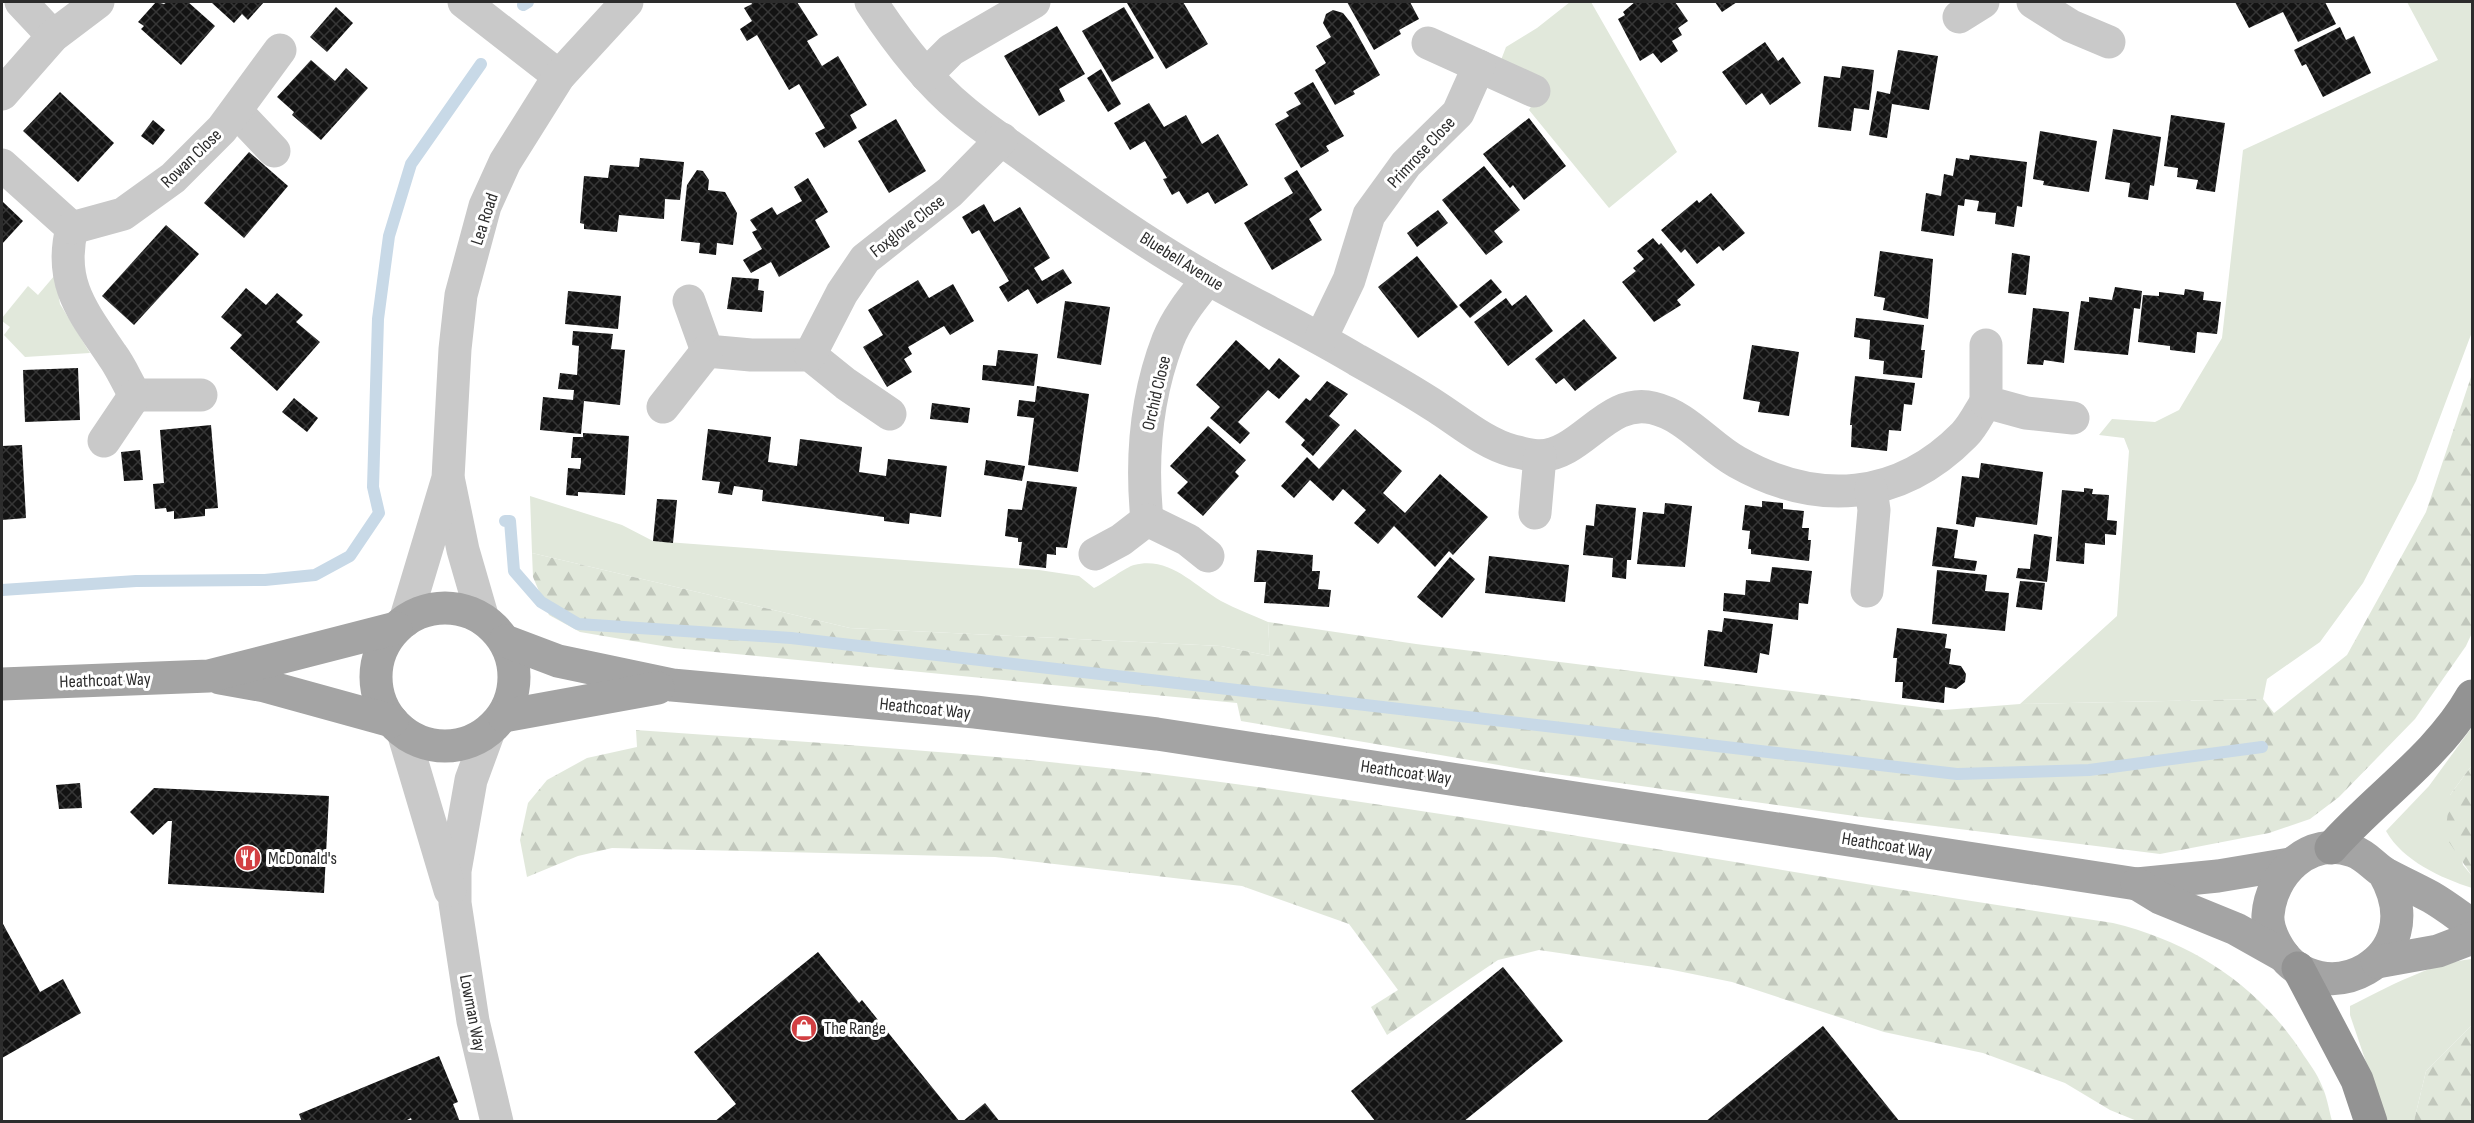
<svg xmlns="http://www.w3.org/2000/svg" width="2474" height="1123" viewBox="0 0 2474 1123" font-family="'Sofia Sans Condensed',sans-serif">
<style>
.green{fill:#e1e8db}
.forest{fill:url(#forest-firs)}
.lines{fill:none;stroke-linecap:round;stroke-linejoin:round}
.stream{stroke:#c8d9e7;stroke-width:12}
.building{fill:url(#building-cross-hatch)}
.minor{stroke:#c9c9c9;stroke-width:33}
.major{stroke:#a4a4a4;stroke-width:33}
.highway{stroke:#939393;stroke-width:33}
.labels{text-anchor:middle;stroke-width:6;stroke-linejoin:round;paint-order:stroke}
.street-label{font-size:18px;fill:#2c2c2c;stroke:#fff}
.poi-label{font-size:18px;fill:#2c2c2c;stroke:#fff;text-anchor:start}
</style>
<defs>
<pattern id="forest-firs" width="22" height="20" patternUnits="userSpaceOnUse" patternTransform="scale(1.5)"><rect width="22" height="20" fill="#e1e8db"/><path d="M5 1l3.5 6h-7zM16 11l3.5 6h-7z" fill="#c1c7bc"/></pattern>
<pattern id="building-cross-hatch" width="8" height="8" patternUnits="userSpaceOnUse" patternTransform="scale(1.5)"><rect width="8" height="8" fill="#131313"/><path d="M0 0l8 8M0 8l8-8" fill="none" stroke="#363636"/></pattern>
</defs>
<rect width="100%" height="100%" fill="#fff"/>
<!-- green -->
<g class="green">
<polygon points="1570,2 1591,2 1677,152 1609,208 1529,110 1546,82 1501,60 1506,47 1537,28"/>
<polygon points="2407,2 2472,2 2472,332 2416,481 2363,583 2320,642 2267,679 2263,699 2020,704 2117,616 2129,451 2124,438 2099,435 2112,419 2155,422 2179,410 2222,338 2243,150 2438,60"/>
<polygon points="55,275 60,304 90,353 25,357 4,335 10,327 2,321 2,318 28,286 38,295"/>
<path d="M530 496 622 525 653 541 1039 570 1079 576 1094 588C1105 583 1126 567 1134 565 1170 556 1193 585 1221 601 1236 609 1253 615 1268 622L1270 656 1221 646 850 628 532 553Z"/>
<path d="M2472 727V765L2450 795 2463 865 2472 876V888C2441 878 2403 861 2386 831L2429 786Z"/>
<path d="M2472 959V1025L2426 1071 2414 1121H2386L2350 1015V1006C2388 987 2431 963 2472 959Z"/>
</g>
<!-- forest -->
<g class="forest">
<polygon points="2472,374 2472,633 2466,646 2415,719 2339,797 2310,819 2269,833 2160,854 1862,817 1534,771 1241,721 1237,703 674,648 580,632 549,615 533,577 532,553 850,628 1221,646 1270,656 1268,622 1416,644 1944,710 2020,704 2263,699 2274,713 2347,655 2426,512"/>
<path d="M636 730C810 742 985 753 1158 774 1478 814 1794 875 2113 923 2191 942 2256 984 2301 1051 2308 1062 2317 1073 2322 1086 2327 1097 2329 1110 2332 1121H2137L2110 1110 2065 1083 1983 1053 1884 1032 1732 982 1668 969 1539 950 1498 960 1387 1035 1371 1007 1398 990 1349 924 1242 886 995 857 612 848 578 856 527 877 520 840 528 803 547 780 587 758 637 747Z"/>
<polygon points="2472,765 2472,876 2445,836 2450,795"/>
<polygon points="2472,1025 2472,1121 2414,1121 2426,1071"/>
</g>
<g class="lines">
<!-- stream -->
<g class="stream">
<polyline points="523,5 528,2"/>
<polyline points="505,521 510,521 514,571 541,602 578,624 791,638 1957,774 2089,770 2262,747"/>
<polyline points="2,590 136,581 265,580 315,575 350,556 379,513 373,487 378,319 389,236 411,164 481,64"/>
</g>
</g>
<!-- building -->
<g class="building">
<polygon points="156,2 164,4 167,2 188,2 215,26 181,65 141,29 144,26 138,22"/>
<polygon points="213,2 264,2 248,20 242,14 234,23 212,3"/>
<polygon points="751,2 797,2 818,35 807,41 822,66 838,56 867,105 850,115 857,128 824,148 815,133 825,128 799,84 789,90 757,35 747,41 740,29 752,21 744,8 752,4"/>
<polygon points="1129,2 1183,2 1208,44 1166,69 1127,3"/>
<polygon points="1347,2 1410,2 1419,19 1399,30 1401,34 1374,50"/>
<polygon points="1635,2 1675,2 1688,21 1678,28 1682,35 1672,41 1678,51 1661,63 1653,53 1640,61 1618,19 1625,15 1623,12"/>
<polygon points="1715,2 1737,2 1722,12"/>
<polygon points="2235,2 2325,2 2336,24 2298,42 2283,12 2249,28"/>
<polygon points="336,7 353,23 327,52 310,37"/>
<polygon points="1124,7 1154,58 1112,82 1082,31"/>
<polygon points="1333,10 1343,13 1351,23 1380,75 1353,91 1355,94 1335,105 1315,70 1326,63 1316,46 1331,37 1323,23 1326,14"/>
<polygon points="1057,26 1085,74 1059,89 1065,101 1039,116 1004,56"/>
<polygon points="2340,27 2346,40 2354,36 2371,73 2323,97 2306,64 2302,66 2294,50"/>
<polygon points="1765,42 1778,61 1783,57 1801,83 1770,105 1762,93 1746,105 1722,72"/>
<polygon points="1898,50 1938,56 1929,110 1892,104 1887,138 1869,135 1877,91 1890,94"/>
<polygon points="311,60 335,81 346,68 368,88 321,140 292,115 294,112 277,97"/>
<polygon points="1842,66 1874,70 1869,110 1854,108 1851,131 1818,127 1824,76 1840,78"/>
<polygon points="1101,69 1121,104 1108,112 1087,78"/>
<polygon points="1313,82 1344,136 1326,146 1329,151 1301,168 1275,124 1289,116 1286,112 1301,104 1294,93"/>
<polygon points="60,92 114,143 78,182 23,131"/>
<polygon points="1149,103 1164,127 1186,115 1202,144 1218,134 1248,185 1215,204 1208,192 1187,204 1179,191 1172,195 1163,179 1167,178 1145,141 1130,150 1114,123"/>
<polygon points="2171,115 2225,123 2215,192 2196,189 2198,180 2177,177 2178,168 2164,166"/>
<polygon points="1529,118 1566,166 1524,200 1513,185 1510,188 1483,154"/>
<polygon points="896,119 926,171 889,193 858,141"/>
<polygon points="153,120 165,130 153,145 141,136"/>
<polygon points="2113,129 2161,137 2154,186 2150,185 2148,200 2128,197 2130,183 2105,179"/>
<polygon points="2040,131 2097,141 2089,192 2043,185 2044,181 2033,179"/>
<polygon points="249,152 288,186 244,238 204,203"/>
<polygon points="1970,155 2027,162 2022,207 2017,206 2014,227 1995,224 1996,213 1977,211 1979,201 1965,199 1964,206 1958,205 1954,236 1921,231 1926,193 1941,196 1944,174 1953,176 1956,158 1969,160"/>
<polygon points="640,158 684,162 680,200 665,199 664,219 619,215 617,232 584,229 584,224 580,223 584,176 608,178 610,165 639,167"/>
<polygon points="1484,166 1520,210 1494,231 1503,242 1486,255 1442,200"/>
<polygon points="697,170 703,171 709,180 708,190 725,192 737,213 733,245 717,243 716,255 699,253 700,243 681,241 687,185"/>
<polygon points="1297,170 1322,210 1309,219 1322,240 1272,270 1244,223 1293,193 1284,178"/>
<polygon points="808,178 828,212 815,220 830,247 779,277 771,262 751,273 743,260 762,249 752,232 757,230 750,220 772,207 777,215 802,201 794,187"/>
<polygon points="1711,193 1745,233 1723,251 1719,246 1697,264 1685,249 1681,253 1661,230 1697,200 1699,203"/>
<polygon points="3,202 23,221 2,244 2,203"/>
<polygon points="984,204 994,222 1020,207 1050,258 1034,268 1042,281 1063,269 1072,283 1037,304 1028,289 1008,302 999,287 1009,281 979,230 972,234 962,217"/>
<polygon points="1438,210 1448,223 1417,247 1407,233"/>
<polygon points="166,225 199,254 134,325 102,296"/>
<polygon points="1653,238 1659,245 1661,243 1695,285 1677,300 1681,305 1654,322 1622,282 1636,271 1633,268 1644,259 1637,251"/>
<polygon points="1880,251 1933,259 1928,319 1883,310 1885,298 1874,296"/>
<polygon points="2012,253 2030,256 2026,295 2008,293"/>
<polygon points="1417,256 1458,307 1418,338 1378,287"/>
<polygon points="732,277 759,279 758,290 764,291 762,312 727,309"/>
<polygon points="1491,279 1502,292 1470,318 1459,305"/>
<polygon points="918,280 929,298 953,284 974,321 950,335 944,326 908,347 912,354 904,359 912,372 887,387 863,347 883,335 868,310"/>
<polygon points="2115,287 2142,291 2140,309 2134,308 2128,355 2074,350 2081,301 2089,302 2089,297 2112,300"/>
<polygon points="246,288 266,305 277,293 303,315 296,322 320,342 277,391 230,348 242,335 221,317"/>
<polygon points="2185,289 2204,292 2203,300 2221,302 2217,334 2197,332 2195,353 2170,350 2170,346 2138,342 2143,295 2159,296 2159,292 2184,295"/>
<polygon points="568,291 621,296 618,329 565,324"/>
<polygon points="1526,295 1553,331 1508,366 1474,322 1506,298 1512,306"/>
<polygon points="1065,301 1110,307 1101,365 1057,358"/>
<polygon points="2033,308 2069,312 2064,363 2044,360 2043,365 2027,364"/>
<polygon points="1856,318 1924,325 1921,350 1925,350 1922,378 1883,374 1884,361 1869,359 1870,340 1854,337"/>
<polygon points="1584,319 1617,358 1575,391 1564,378 1556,384 1535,359"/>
<polygon points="573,331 613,334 611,349 625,350 620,405 584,401 581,434 540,430 543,397 573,400 574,390 558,389 560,373 577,375 579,346 572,345"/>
<polygon points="1236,340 1269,370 1279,358 1300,376 1279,399 1268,390 1238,422 1250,433 1240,444 1210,418 1220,407 1196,385"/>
<polygon points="1752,345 1799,352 1789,416 1758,412 1760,402 1743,399"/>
<polygon points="998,350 1038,354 1034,386 982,380 983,365 996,366"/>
<polygon points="78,368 80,420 25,422 23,370"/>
<polygon points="1855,376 1915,383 1912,405 1904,404 1901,431 1889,430 1887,451 1851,447 1852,425 1850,425"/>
<polygon points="1327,381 1348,394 1329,416 1340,425 1313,456 1301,445 1305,440 1285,422 1306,398 1310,401"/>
<polygon points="1037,386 1089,394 1078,472 1028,465 1034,418 1017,416 1019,400 1035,402"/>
<polygon points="294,398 318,418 307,432 282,412"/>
<polygon points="932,403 970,408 968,423 930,419"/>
<polygon points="211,425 218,508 205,509 205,516 174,519 174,511 167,512 166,508 155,509 153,484 164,483 160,430"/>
<polygon points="1208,426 1246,460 1235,472 1239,476 1203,516 1177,493 1188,482 1170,466"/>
<polygon points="708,429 771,437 768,462 797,466 800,439 862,447 859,472 886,476 888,459 947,466 941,517 910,513 909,524 884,521 884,517 762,501 763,490 734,486 732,495 718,493 720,482 702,480"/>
<polygon points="1355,429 1402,471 1383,493 1405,513 1440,474 1488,517 1453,555 1449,551 1435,567 1394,526 1378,544 1354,523 1366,510 1343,489 1333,501 1310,480 1294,498 1281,486 1307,457 1319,469"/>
<polygon points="583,433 629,436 625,495 578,492 578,496 566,495 568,468 580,469 581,462 581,458 571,458 573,437 583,437"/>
<polygon points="22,445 26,518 2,520 2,446"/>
<polygon points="140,450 143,480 124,481 121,452"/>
<polygon points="986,460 1025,466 1022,481 984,475"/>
<polygon points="1981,463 2043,472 2037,525 1976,517 1974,527 1956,524 1962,476 1979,478"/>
<polygon points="1027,481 1077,487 1067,548 1056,547 1056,555 1047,554 1046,568 1019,565 1022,542 1018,542 1018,538 1005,536 1008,509 1022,510"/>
<polygon points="2084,488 2093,489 2092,494 2109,495 2107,520 2117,521 2116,535 2105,534 2105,545 2085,543 2084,564 2056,561 2062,490 2084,492"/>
<polygon points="657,499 677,500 673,543 653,541"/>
<polygon points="1762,501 1783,503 1783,509 1804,511 1802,528 1809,528 1808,540 1811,540 1809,561 1751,554 1751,549 1748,549 1750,531 1742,530 1745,505 1762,507"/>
<polygon points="1665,503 1692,506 1685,567 1637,564 1643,512 1664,514"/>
<polygon points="1596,504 1636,508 1631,560 1627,560 1626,579 1612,577 1613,558 1583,555 1586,525 1594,526"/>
<polygon points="1937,527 1958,530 1954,558 1977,561 1975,571 1932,566"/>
<polygon points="2034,534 2052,537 2047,582 2016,578 2018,568 2030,569"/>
<polygon points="1257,550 1313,555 1312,571 1320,571 1318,589 1331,590 1329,607 1264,603 1266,582 1254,582"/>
<polygon points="1489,556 1569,565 1565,602 1485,593"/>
<polygon points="1450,557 1475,579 1442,618 1417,597"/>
<polygon points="1772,567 1812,571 1808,604 1799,603 1798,620 1723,611 1724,593 1745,595 1746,580 1770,582"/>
<polygon points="1937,570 1987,575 1985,591 2009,593 2005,631 1932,624"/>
<polygon points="2020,581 2045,583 2042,610 2016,607"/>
<polygon points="1724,618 1773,624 1769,655 1760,653 1757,673 1704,666 1708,630 1722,632"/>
<polygon points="1897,628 1947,634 1945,648 1951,649 1949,664 1961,666 1966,674 1965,682 1956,689 1945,687 1944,703 1902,698 1903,682 1895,682 1897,658 1893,658"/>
<polygon points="80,783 82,808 59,809 56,785"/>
<polygon points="154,788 329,796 324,893 168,884 172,821 168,821 153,835 130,812"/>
<polygon points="2,922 40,992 63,979 81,1013 2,1058"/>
<polygon points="818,952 859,1003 862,1000 960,1122 714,1122 736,1104 694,1052"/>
<polygon points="1503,967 1563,1041 1463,1122 1376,1122 1351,1091"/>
<polygon points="1823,1026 1900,1122 1705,1122"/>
<polygon points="439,1056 458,1102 453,1104 460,1122 412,1122 411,1118 403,1122 302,1122 299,1114"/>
<polygon points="985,1103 1000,1122 962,1122"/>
</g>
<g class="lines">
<!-- minor -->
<g class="minor">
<polyline points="21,2 53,36"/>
<polyline points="464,2 559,76"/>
<path d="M871 2C896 40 926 80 961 109 983 128 1008 144 1031 161 1089 203 1148 245 1210 280 1258 307 1309 331 1357 360 1384 375 1412 391 1438 408 1461 423 1486 444 1513 451 1521 453 1532 456 1540 456 1583 454 1607 397 1653 408 1687 416 1708 446 1737 462 1817 507 1899 501 1964 435 1973 426 1979 413 1986 402"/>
<polyline points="2033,2 2071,26 2109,42"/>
<polyline points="1959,17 1983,2"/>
<polyline points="1428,43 1534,91"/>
<polyline points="926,75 951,50 1034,2"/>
<polyline points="2,94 53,36 98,2"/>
<polyline points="236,111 274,151"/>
<path d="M2 165 72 228C58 283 83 312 112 355 121 367 127 382 135 395H201"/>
<polyline points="72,228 123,214 173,178 222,129 280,50"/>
<polyline points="689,301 707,351 751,355 810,355 846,384 890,414"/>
<polyline points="1321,338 1349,280 1369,215 1406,164 1458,113 1479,66"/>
<polyline points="1986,345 1986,402 2026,413 2073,418"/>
<polyline points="810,355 842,293 865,259 950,192 1002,139"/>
<polyline points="663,407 707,351"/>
<polyline points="104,441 135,395"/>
<polyline points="449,482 463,550 483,619"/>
<polyline points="1535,513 1540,456"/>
<path d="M1147 520C1141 460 1146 397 1168 340 1177 317 1193 298 1208 279"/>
<polyline points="1147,520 1188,540 1208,556"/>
<polyline points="1095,554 1121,540 1147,520"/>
<polyline points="1867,591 1874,510 1871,489"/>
<polyline points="405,621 448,478 455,349 461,295 485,206 505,162 559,76 627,2"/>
<polyline points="489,731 471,780 455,871 455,903 473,1021 497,1122"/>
<polyline points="403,732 450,890"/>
</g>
<!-- major -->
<g class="major">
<circle cx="445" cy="677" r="69"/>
<polyline points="505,641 558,661 672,685 975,712 1157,734 2137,884 2218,876 2290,864"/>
<polyline points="220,678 265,686 392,721"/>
<polyline points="2,684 209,676 396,628"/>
<polyline points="504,716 658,688"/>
<path d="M2384 873C2435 962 2320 1015 2279 949 2273 939 2267 927 2268 915 2271 874 2309 835 2353 851 2367 856 2374 867 2386 874 2401 882 2416 889 2431 897 2445 905 2459 916 2472 925"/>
<polyline points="2137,884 2160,898 2236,929 2284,956"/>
<polyline points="2377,962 2438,951 2472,938"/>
</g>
<!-- highway -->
<g class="highway">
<path d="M2331 848C2376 797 2438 756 2472 696"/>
<polyline points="2298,968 2357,1080 2371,1122"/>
</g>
</g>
<!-- icons -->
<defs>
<symbol id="restaurant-disc" viewBox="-11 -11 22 22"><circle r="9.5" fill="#d23f42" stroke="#fff"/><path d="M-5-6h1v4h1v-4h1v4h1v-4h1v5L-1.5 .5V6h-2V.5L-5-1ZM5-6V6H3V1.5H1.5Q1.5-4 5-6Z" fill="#fff"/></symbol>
<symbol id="shop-disc" viewBox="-11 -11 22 22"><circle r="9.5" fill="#d23f42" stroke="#fff"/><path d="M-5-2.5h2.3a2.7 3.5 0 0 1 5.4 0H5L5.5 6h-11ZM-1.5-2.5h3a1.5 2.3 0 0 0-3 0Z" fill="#fff"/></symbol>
</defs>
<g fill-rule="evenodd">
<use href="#restaurant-disc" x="233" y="843" width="30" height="30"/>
<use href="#shop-disc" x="789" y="1013" width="30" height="30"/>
</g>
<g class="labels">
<!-- street labels -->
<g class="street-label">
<text transform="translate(1421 152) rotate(-47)" y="6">Primrose Close</text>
<text transform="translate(191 158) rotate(-44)" y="6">Rowan Close</text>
<text transform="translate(484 219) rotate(-72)" y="6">Lea Road</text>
<text transform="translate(907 226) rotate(-38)" y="6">Foxglove Close</text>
<text transform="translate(1182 261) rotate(32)" y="6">Bluebell Avenue</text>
<text transform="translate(1156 393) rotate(-77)" y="6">Orchid Close</text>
<text transform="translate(105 680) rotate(-2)" y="6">Heathcoat Way</text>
<text transform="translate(925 708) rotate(6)" y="6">Heathcoat Way</text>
<text transform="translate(1406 772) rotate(8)" y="6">Heathcoat Way</text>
<text transform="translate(1887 845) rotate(9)" y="6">Heathcoat Way</text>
<text transform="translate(473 1013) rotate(79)" y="6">Lowman Way</text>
</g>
<!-- poi labels -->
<g class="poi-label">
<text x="268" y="864">McDonald's</text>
<text x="824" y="1034">The Range</text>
</g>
</g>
<!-- border -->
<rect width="2474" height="1123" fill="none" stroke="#2c2c2c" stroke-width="6"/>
</svg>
